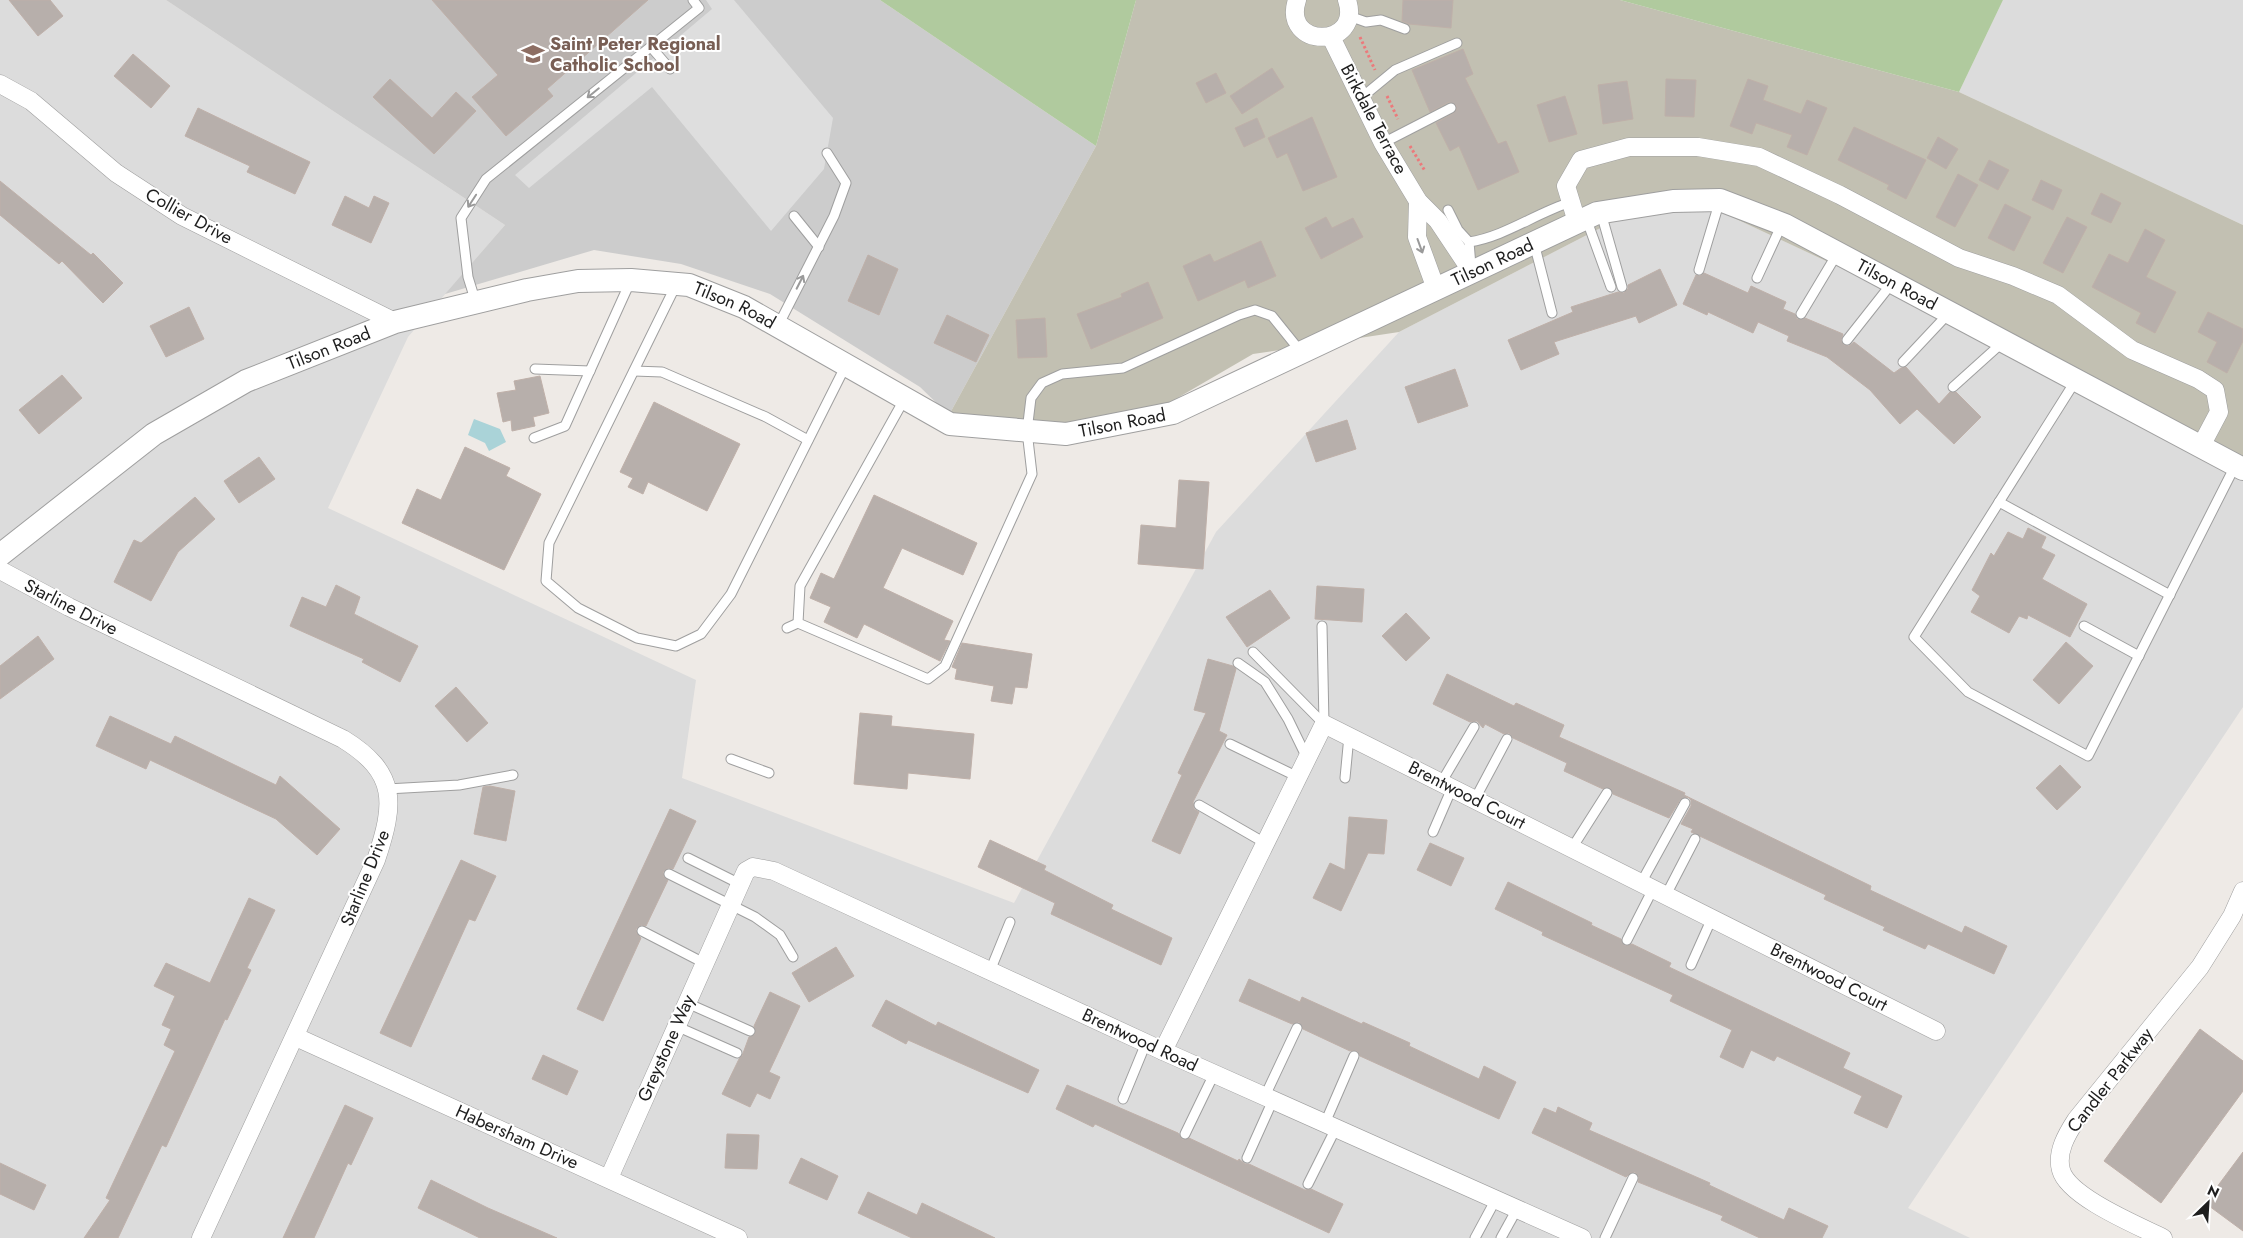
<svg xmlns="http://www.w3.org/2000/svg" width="2243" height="1238" viewBox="0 0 2243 1238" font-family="Jost,sans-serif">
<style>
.residential{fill:#dcdcdc}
.religious{fill:#ccc}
.construction{fill:#c2c0b2}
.forest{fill:#b0ca9e}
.parking{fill:#dedede}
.water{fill:#aad3d8}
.building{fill:#b7afab;stroke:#bfb0a9}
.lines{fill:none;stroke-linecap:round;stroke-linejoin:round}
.service-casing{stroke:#9f9f9f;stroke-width:11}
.minor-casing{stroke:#9f9f9f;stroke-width:19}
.tertiary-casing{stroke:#9f9f9f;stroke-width:24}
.path{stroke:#ec797b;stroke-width:3;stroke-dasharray:2.5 2.5;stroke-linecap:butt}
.service{stroke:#fff;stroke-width:9}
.minor{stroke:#fff;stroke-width:18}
.tertiary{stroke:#fff;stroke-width:22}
.oneway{stroke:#9a9a9a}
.labels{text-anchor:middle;stroke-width:4;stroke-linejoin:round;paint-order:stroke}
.education-label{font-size:18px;font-weight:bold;fill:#785e54;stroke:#fff;text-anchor:start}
.street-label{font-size:18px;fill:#1e1e1e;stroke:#fff}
</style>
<rect width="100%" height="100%" fill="#eeeae6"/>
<!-- residential -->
<g class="residential">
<polygon points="0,0 166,0 505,225 408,337 328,508 696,680 682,778 1014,903 1216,532 1399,332 1674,190 1871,282 2243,468 2243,707 1908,1208 1970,1238 0,1238"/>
<polygon points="2003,0 2243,0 2243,225 1959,92"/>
</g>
<!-- religious -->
<polygon class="religious" points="166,0 880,0 1096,146 949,415 920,387 770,294 681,264 594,250 445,294 505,225"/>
<!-- construction -->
<polygon class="construction" points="1136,0 1620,0 1959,92 2243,225 2243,468 1871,282 1674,190 1399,332 1253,354 1143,418 1103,424 1021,423 949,415 1096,146"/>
<!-- forest -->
<g class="forest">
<polygon points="880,0 1136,0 1096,146"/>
<polygon points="1620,0 2003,0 1959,92"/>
</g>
<!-- parking -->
<polygon class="parking" points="706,0 734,0 833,118 824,169 771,231 652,87 529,188 515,175 712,9"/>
<!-- water -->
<polygon class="water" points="474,419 500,429 506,442 489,451 485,443 468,435"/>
<!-- building -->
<g class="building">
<polygon points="9,0 50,0 63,16 38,36"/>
<polygon points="432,0 648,0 547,89 553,96 506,136 472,97 498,75"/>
<polygon points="1403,0 1453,0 1451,28 1409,24 1402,21"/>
<polygon points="1463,49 1473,74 1465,78 1498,144 1506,141 1519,172 1478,190 1459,146 1450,151 1436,123 1454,113 1457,109 1456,105 1449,102 1430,112 1412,70"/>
<polygon points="133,54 170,86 151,108 114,76"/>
<polygon points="1272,68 1284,87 1242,114 1230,96"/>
<polygon points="1216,73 1226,93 1206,103 1196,83"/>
<polygon points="390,79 432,118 456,92 476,111 434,154 373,97"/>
<polygon points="1666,79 1696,80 1694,117 1665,116"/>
<polygon points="1748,79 1768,86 1763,100 1801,114 1807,100 1827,108 1807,155 1787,147 1792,135 1756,123 1752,134 1730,126"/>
<polygon points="1627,81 1633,119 1603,124 1598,85"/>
<polygon points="1565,96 1577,134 1549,142 1537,105"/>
<polygon points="198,108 310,162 295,194 247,172 250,166 185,136"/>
<polygon points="1312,117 1337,177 1303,191 1287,153 1277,158 1268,138"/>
<polygon points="1257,118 1265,137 1244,147 1235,128"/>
<polygon points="1854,127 1926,160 1906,199 1887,189 1889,185 1838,160"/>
<polygon points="1938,137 1958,149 1946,169 1927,158"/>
<polygon points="1989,160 2009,170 1998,190 1979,180"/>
<polygon points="1958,174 1978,185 1955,227 1936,217"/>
<polygon points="2041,180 2062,190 2053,210 2032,200"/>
<polygon points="0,181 91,255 93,253 123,283 103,303 62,261 59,264 0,215"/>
<polygon points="2101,193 2121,203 2111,223 2091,214"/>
<polygon points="345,196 369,208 374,196 389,203 371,243 332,225"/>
<polygon points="2005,204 2031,217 2014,251 1988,238"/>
<polygon points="1326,217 1332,228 1353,218 1363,237 1321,259 1305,228"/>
<polygon points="2067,217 2087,227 2063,273 2043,263"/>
<polygon points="2145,229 2165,240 2146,277 2176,292 2155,333 2136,323 2141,313 2092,287 2109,254 2128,263"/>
<polygon points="1261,241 1276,276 1248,288 1245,280 1198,301 1183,266 1210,254 1214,262"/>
<polygon points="868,255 898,269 879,315 848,301"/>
<polygon points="1660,269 1677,305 1639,323 1636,316 1554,342 1559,354 1521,370 1508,340 1573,312 1571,307 1618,292 1624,293 1628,289 1628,285"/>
<polygon points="1704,273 1748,293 1751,286 1786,302 1783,309 1795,314 1797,319 1805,318 1843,334 1841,340 1844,345 1849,346 1854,342 1894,373 1901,368 1906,367 1939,404 1950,392 1956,392 1981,417 1954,444 1917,409 1900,424 1870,390 1827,357 1787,341 1789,336 1758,322 1753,333 1708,312 1707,315 1683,304 1696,275 1700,276"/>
<polygon points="1148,282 1163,318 1091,349 1077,314 1122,297 1121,294"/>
<polygon points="189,307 204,339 166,357 150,326"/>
<polygon points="2208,312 2243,329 2243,341 2227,373 2207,362 2217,342 2198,332"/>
<polygon points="947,315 989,335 976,362 934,343"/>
<polygon points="1045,318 1047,357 1018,358 1016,320"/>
<polygon points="1455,369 1468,406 1418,423 1405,387"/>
<polygon points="62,375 82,398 39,434 19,410"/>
<polygon points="540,376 549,413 533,417 535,426 512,431 511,420 503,422 497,393 516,390 514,381"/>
<polygon points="654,402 740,444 707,511 648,482 643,494 628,487 633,478 620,472"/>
<polygon points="1347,420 1356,449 1316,462 1306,433"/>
<polygon points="465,447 510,468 506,476 541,494 504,570 402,523 417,489 441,500"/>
<polygon points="259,457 275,479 239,503 224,481"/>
<polygon points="1179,480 1209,482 1203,569 1138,564 1141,525 1176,528"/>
<polygon points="874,495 977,543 963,575 902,548 883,588 953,621 944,640 950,641 940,661 864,624 857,638 824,622 831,607 810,598 821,573 834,579"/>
<polygon points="195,497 215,519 178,552 151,601 114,582 134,540 141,543"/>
<polygon points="2028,528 2046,537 2041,548 2055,555 2042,579 2087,604 2070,637 2028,615 2027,619 2019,616 2009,633 1971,612 1980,596 1972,590 1991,553 1994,556 2008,532 2023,539"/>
<polygon points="336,585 360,597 354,614 418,646 400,682 362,662 364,659 290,626 302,597 326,607"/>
<polygon points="1317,586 1364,589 1362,622 1315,619"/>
<polygon points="1270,590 1290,618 1247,647 1226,617"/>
<polygon points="1406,613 1430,638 1406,661 1382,636"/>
<polygon points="38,636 54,659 0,699 0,666"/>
<polygon points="2066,642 2093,666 2059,704 2033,680"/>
<polygon points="962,643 1032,654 1027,688 1015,687 1012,704 991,701 994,686 955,679 957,669 952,667"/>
<polygon points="1208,659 1233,666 1236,669 1219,731 1227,735 1193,802 1194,809 1199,812 1180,854 1152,841 1182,775 1178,773 1206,713 1194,710"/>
<polygon points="1447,674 1514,706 1516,703 1564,725 1559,737 1685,793 1684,795 1871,886 1870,890 1962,933 1965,926 2007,946 1994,974 1928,944 1925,949 1883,930 1885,927 1824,899 1826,895 1691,832 1693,829 1681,824 1691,806 1691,800 1688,797 1680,800 1669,818 1613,794 1610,788 1603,789 1564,771 1567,763 1513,738 1509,733 1504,734 1485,724 1483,728 1477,721 1470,722 1433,704"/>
<polygon points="456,687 488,723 467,742 435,706"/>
<polygon points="860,713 892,716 891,726 974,734 970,779 908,773 907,789 854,784"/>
<polygon points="110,716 171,744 175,736 276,785 280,776 340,829 317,855 276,819 150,760 146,769 96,746"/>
<polygon points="2060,765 2081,787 2057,810 2036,788"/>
<polygon points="490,786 515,791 506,841 474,834 483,787"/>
<polygon points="670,809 696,821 673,869 668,868 663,872 664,877 668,880 646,926 641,925 636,929 637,934 641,938 603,1021 577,1009"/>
<polygon points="1349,817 1387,820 1384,854 1368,853 1341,911 1313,898 1330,863 1345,870"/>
<polygon points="990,840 1046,866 1044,870 1113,905 1111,909 1172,938 1161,965 1051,914 1055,903 978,867"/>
<polygon points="1430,843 1464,858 1451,886 1417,870"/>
<polygon points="461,860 496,876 475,921 469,919 411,1047 380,1033"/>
<polygon points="1508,882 1592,923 1591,925 1621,939 1625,946 1632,944 1671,963 1669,967 1850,1053 1843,1068 1902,1096 1887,1128 1854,1113 1862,1096 1777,1056 1774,1061 1751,1050 1743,1068 1720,1057 1732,1030 1670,1001 1673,995 1542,935 1543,932 1495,909"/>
<polygon points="249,898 275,910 247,968 251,970 227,1020 225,1019 166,1147 162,1145 118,1238 84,1238 110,1200 106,1198 175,1051 164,1045 171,1029 162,1025 175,996 154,986 166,963 210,983"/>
<polygon points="836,947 854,976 809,1002 792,973"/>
<polygon points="1249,979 1300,1002 1302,997 1362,1024 1363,1022 1410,1043 1409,1046 1479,1079 1484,1066 1516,1082 1499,1119 1360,1056 1357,1051 1350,1051 1303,1029 1299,1022 1292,1024 1239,1001"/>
<polygon points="770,992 800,1006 769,1072 780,1077 770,1099 757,1093 750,1107 722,1094 739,1059 742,1056 749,1037 755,1034 754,1026"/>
<polygon points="886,1000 936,1026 938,1022 1039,1070 1028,1093 908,1040 906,1044 872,1026"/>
<polygon points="2200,1029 2243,1061 2243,1091 2161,1203 2104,1161"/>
<polygon points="543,1055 578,1071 567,1095 532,1079"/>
<polygon points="1067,1085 1178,1133 1183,1140 1189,1138 1238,1161 1239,1159 1245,1164 1249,1164 1305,1190 1311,1189 1343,1204 1329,1233 1095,1124 1093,1127 1056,1109"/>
<polygon points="345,1105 373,1118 351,1165 348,1163 314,1238 283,1238"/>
<polygon points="1558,1107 1592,1123 1589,1130 1710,1183 1709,1185 1784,1220 1789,1208 1828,1226 1822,1238 1760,1238 1721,1220 1723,1216 1638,1182 1639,1177 1635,1172 1630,1173 1626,1177 1532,1133 1544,1108 1556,1113"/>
<polygon points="727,1134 759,1135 757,1169 725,1168"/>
<polygon points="2243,1152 2243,1231 2205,1203"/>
<polygon points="801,1158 838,1176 827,1200 789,1183"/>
<polygon points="0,1163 46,1185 34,1210 0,1194"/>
<polygon points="431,1180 488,1208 557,1238 480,1238 418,1208"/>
<polygon points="868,1192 917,1215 922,1203 995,1238 912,1238 858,1213"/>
</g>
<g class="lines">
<defs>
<g id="service">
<polyline points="1349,16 1366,22 1381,20 1405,29"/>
<polyline points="651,47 670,69"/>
<polyline points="1361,98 1395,70 1457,43"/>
<polyline points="1383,143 1451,108"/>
<polyline points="1448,210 1458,230 1469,242 1471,266"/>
<polyline points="1601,213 1622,287"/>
<polyline points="794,216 819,247"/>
<polyline points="1586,218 1611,287"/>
<path d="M1469 242C1504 237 1536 213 1571 202"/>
<polyline points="1534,243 1552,313"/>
<polyline points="1699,270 1720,200"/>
<polyline points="1757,278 1782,224"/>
<polyline points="676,285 549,543 546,581 578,608 637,638 676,646 701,634 731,594 846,365"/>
<polyline points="476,303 468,277 461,218 486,179 699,8 693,0"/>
<polyline points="1801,314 1837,254"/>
<polyline points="778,326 834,216 846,183 827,153"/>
<polyline points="1847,340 1892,283"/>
<polyline points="1903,362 1949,313"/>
<polyline points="535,369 590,371"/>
<polyline points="634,371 662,372 766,417 808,440"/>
<polyline points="2076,380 1914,637 1968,692 2088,756 2235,466"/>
<polyline points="1953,387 2003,342"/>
<polyline points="905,398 800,586 798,623 928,679 945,666 1032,474 1027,431 1031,398 1042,383 1062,374 1123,368 1239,315 1255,310 1272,316 1301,352"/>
<polyline points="534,438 565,426 631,280"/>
<polyline points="1999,502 2170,595"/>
<polyline points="1322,626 1324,724"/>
<polyline points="2084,626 2139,656"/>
<polyline points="787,628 798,623"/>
<polyline points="1253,652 1324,724"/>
<polyline points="1238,663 1265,682 1288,719 1307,758"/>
<polyline points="1230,744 1298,777"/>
<polyline points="731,759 769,773"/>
<polyline points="1345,778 1349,736"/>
<polyline points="1441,783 1474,727"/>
<polyline points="387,789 459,785 513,775"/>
<polyline points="1475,799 1507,739"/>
<polyline points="1199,805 1265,843"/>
<polyline points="1433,832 1452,788"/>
<polyline points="1572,848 1607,793"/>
<polyline points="688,858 740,884"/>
<polyline points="669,874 755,917 780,935 793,957"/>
<polyline points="1641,883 1685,803"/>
<polyline points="1666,895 1695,839"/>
<polyline points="642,931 704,963"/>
<polyline points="1627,940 1653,889"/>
<polyline points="1691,965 1712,918"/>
<polyline points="990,971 1010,922"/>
<polyline points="687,1003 750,1031"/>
<polyline points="676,1026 737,1053"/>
<polyline points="1265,1096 1297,1028"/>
<polyline points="1123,1099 1146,1043"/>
<polyline points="1325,1123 1354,1056"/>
<polyline points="1185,1134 1214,1074"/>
<polyline points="1247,1158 1273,1100"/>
<polyline points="1308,1184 1336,1128"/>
<polyline points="1475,1238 1496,1199"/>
<polyline points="1501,1238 1517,1209"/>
<polyline points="1605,1238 1633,1178"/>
</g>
<g id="minor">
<path d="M1297 0C1281 49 1363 49 1347 0"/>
<polyline points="1331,37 1383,143 1418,201 1438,221 1472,272"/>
<polyline points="0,84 31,101 116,173 182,216 395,322"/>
<polyline points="1418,201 1417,237 1436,289"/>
<polyline points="1577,222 1566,186 1581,160 1629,147 1698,147 1759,157 1840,195 1959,258 2013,276 2058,295 2132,350 2198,379 2215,390 2219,412 2201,446"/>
<path d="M0 570 69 607 343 739C398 773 395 803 376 860L201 1238"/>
<polyline points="296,1037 738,1238"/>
<polyline points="1163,1051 1324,724 1936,1031"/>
<polyline points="609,1178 746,871 753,867 774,871 1163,1051 1582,1238"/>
<path d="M2163 1238C2139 1226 2068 1197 2061 1170 2056 1152 2067 1134 2076 1120L2200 967 2232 916 2243 891"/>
</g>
<g id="tertiary">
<path id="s1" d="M0 555 154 434 246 381 395 322 527 290 578 281 631 280 689 285 744 307 950 424 1066 434 1173 413 1597 213 1673 201 1720 200 1785 225 2243 469"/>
</g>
</defs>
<!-- service casing -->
<use href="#service" class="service-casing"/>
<!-- minor casing -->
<use href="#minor" class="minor-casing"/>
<!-- tertiary casing -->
<use href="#tertiary" class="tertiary-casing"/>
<!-- path -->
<g class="path">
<polyline points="1360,37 1375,70"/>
<polyline points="1387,96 1398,119"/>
<polyline points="1410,146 1425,171"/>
</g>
<!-- service -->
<use href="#service" class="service"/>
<!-- minor -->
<use href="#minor" class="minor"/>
<!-- tertiary -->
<use href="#tertiary" class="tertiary"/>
</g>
<!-- one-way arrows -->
<defs><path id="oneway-shaft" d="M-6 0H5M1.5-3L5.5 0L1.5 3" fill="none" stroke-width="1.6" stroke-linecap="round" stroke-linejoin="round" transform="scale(1.25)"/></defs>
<g class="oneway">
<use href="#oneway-shaft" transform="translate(593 93) rotate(141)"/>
<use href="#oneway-shaft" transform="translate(472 201) rotate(123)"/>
<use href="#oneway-shaft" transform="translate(1420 246) rotate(70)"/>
<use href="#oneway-shaft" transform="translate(800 282) rotate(-63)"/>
</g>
<!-- icons -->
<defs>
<symbol id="school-bare" viewBox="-9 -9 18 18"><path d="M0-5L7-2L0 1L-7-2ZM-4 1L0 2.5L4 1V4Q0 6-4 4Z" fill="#8d6e63" stroke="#fff" stroke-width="2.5" paint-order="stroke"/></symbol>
</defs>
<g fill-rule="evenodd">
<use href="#school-bare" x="517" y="38" width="32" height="32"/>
</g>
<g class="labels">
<!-- education labels -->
<g class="education-label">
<text x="550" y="50">Saint Peter Regional<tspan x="550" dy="21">Catholic School</tspan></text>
</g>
<!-- street labels -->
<g class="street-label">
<text transform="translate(1374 119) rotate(62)" y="6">Birkdale Terrace</text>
<text transform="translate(189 216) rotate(29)" y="6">Collier Drive</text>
<text dy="6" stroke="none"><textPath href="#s1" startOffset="1636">Tilson Road</textPath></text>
<text dy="6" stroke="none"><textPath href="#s1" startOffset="2072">Tilson Road</textPath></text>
<text dy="6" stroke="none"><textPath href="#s1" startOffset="811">Tilson Road</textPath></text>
<text dy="6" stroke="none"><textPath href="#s1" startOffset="391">Tilson Road</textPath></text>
<text dy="6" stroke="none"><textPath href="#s1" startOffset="1231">Tilson Road</textPath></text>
<text transform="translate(71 607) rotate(27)" y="6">Starline Drive</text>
<text transform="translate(1467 795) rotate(27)" y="6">Brentwood Court</text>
<text transform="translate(365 878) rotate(-68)" y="6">Starline Drive</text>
<text transform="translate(1829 977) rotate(27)" y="6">Brentwood Court</text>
<text transform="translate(1140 1040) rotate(25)" y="6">Brentwood Road</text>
<text transform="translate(666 1048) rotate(-66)" y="6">Greystone Way</text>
<text transform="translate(2110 1080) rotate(-52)" y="6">Candler Parkway</text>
<text transform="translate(517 1137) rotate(24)" y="6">Habersham Drive</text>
</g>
</g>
<!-- north arrow -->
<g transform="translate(2208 1203) rotate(25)" stroke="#ffffff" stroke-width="4" paint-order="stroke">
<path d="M0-4L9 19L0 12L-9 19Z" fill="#1e1e1e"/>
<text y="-8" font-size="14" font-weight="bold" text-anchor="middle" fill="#1e1e1e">N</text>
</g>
</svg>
